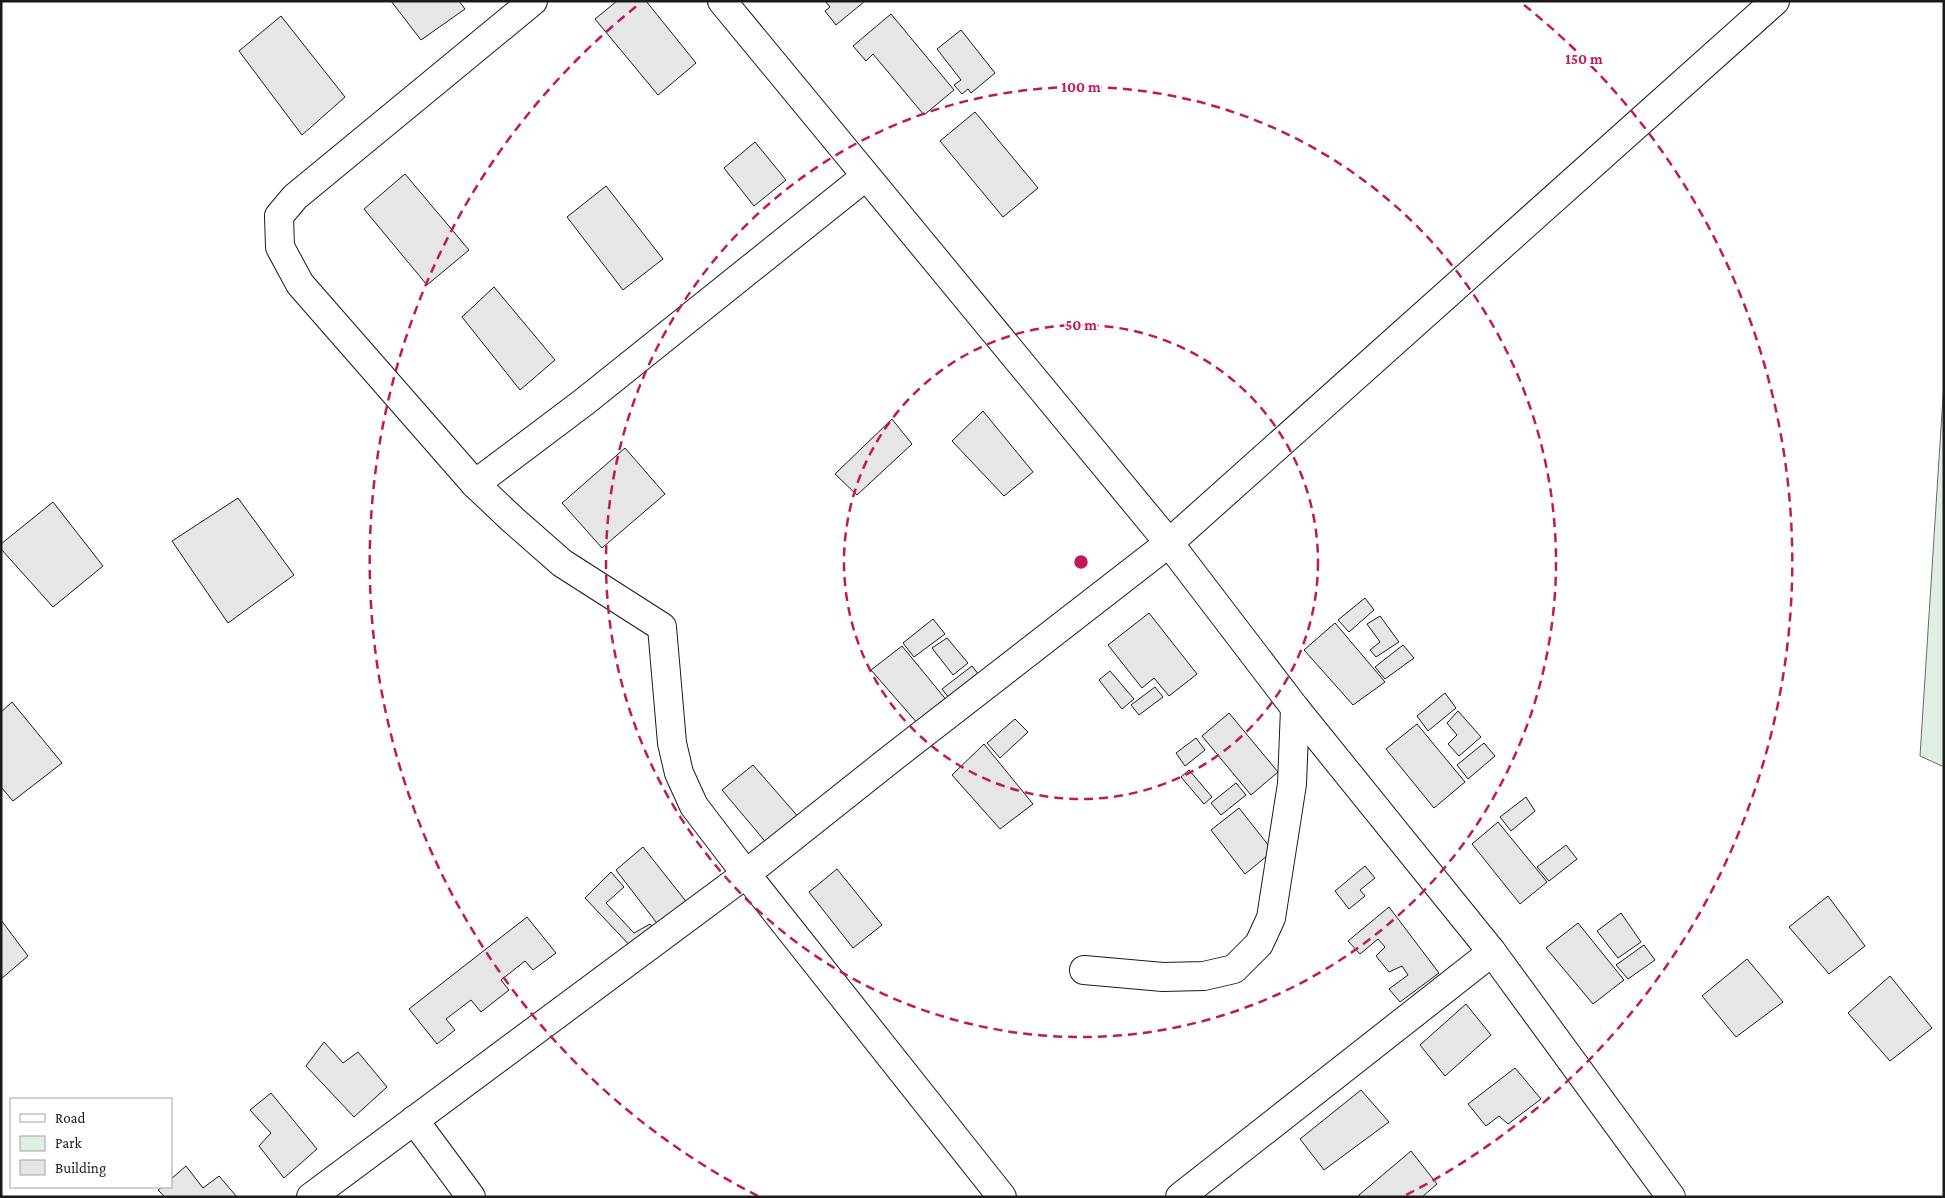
<svg xmlns="http://www.w3.org/2000/svg" width="1945" height="1198" viewBox="0 0 1945 1198" font-family="'Crimson Pro',serif">
<style>
.green{fill:#e0efe3;stroke:#6a6a6a}
.building{fill:#e6e6e6;stroke:#1a1a1a}
.lines{fill:none;stroke-linecap:round;stroke-linejoin:round}
.minor-casing{stroke:#1a1a1a;stroke-width:30}
.minor{stroke:#fff;stroke-width:28}
.ring{fill:none;stroke:#c2185b;stroke-width:2.5;stroke-dasharray:9 6}
.centre{fill:#c2185b;stroke:#fff;stroke-width:2.5}
.ring-label{font-size:15px;text-anchor:middle;font-weight:bold;fill:#c2185b;stroke:#fff;stroke-width:4;stroke-linejoin:round;paint-order:stroke}
</style>
<rect width="100%" height="100%" fill="#fff"/>
<!-- green -->
<polygon class="green" points="1944,381 1944,767 1920,756"/>
<!-- building -->
<g class="building">
<polygon points="391,1 459,1 465,9 421,40"/>
<polygon points="617,1 646,1 696,63 658,95 595,19"/>
<polygon points="825,1 865,1 836,25 825,11 830,7"/>
<polygon points="891,14 954,90 924,115 873,54 866,61 853,46"/>
<polygon points="281,16 345,97 302,135 239,51"/>
<polygon points="961,30 995,73 971,93 968,89 962,94 954,85 961,80 937,49"/>
<polygon points="975,112 1038,188 1003,217 940,141"/>
<polygon points="755,142 786,180 754,206 724,168"/>
<polygon points="405,174 469,250 427,285 364,209"/>
<polygon points="606,186 663,259 623,290 567,217"/>
<polygon points="494,287 555,360 520,390 462,317"/>
<polygon points="983,411 1033,472 1004,496 952,441"/>
<polygon points="892,419 912,444 857,495 835,474"/>
<polygon points="625,448 665,494 602,548 562,503"/>
<polygon points="238,498 294,575 228,623 172,541"/>
<polygon points="53,502 103,566 53,607 1,549 1,544"/>
<polygon points="1365,598 1374,610 1349,632 1338,620"/>
<polygon points="1149,613 1197,674 1169,696 1154,678 1142,688 1108,645"/>
<polygon points="1380,616 1399,642 1376,657 1370,650 1380,642 1367,624"/>
<polygon points="933,619 945,634 914,657 903,643"/>
<polygon points="1335,623 1385,682 1353,705 1304,650"/>
<polygon points="947,638 968,663 953,675 932,648"/>
<polygon points="1403,645 1414,658 1385,679 1375,667"/>
<polygon points="902,646 948,702 918,724 871,670"/>
<polygon points="972,666 983,680 953,703 942,689"/>
<polygon points="1110,671 1134,699 1122,709 1099,680"/>
<polygon points="1155,687 1163,697 1139,715 1131,705"/>
<polygon points="1445,693 1456,708 1428,731 1417,716"/>
<polygon points="12,702 62,763 13,801 1,787 1,712"/>
<polygon points="1458,711 1481,737 1459,756 1448,744 1457,735 1447,723"/>
<polygon points="1229,713 1278,772 1251,795 1202,736"/>
<polygon points="1015,719 1028,732 1000,758 987,743"/>
<polygon points="1417,724 1465,782 1434,808 1386,749"/>
<polygon points="1196,738 1205,750 1185,766 1176,753"/>
<polygon points="1484,743 1495,756 1468,779 1457,765"/>
<polygon points="984,744 1033,804 1000,829 952,775"/>
<polygon points="753,765 801,820 769,846 722,790"/>
<polygon points="1189,770 1212,797 1204,804 1181,777"/>
<polygon points="1236,783 1246,795 1221,815 1211,803"/>
<polygon points="1526,797 1535,811 1511,831 1500,817"/>
<polygon points="1239,808 1273,851 1245,874 1211,830"/>
<polygon points="1498,822 1547,882 1520,904 1472,844"/>
<polygon points="1566,845 1577,859 1549,881 1537,867"/>
<polygon points="643,847 692,909 663,931 616,870"/>
<polygon points="1365,866 1375,878 1360,890 1365,896 1349,909 1335,891"/>
<polygon points="837,869 882,925 853,948 809,892"/>
<polygon points="611,872 624,887 606,903 634,933 650,924 658,933 634,950 585,898"/>
<polygon points="1828,896 1865,946 1829,974 1789,927"/>
<polygon points="1389,907 1439,973 1400,1002 1389,989 1408,975 1402,966 1389,972 1376,956 1385,947 1378,939 1360,954 1348,941"/>
<polygon points="1621,913 1641,942 1618,958 1597,931"/>
<polygon points="527,917 556,953 533,970 525,961 501,980 509,990 481,1012 471,1000 446,1019 455,1030 437,1044 409,1009"/>
<polygon points="1,920 28,956 1,979"/>
<polygon points="1578,923 1624,980 1593,1004 1546,948"/>
<polygon points="1644,945 1655,960 1628,979 1616,965"/>
<polygon points="1747,959 1783,1002 1736,1037 1702,996"/>
<polygon points="1890,976 1932,1028 1890,1061 1848,1013"/>
<polygon points="1466,1004 1491,1035 1445,1076 1420,1045"/>
<polygon points="324,1042 343,1063 358,1052 387,1087 354,1117 306,1066"/>
<polygon points="1515,1068 1541,1099 1508,1124 1499,1116 1486,1126 1468,1104"/>
<polygon points="1361,1090 1389,1122 1324,1170 1300,1139"/>
<polygon points="271,1093 317,1149 284,1178 259,1146 271,1133 250,1110"/>
<polygon points="1411,1151 1437,1184 1422,1197 1360,1197 1359,1195"/>
<polygon points="186,1166 203,1188 219,1176 237,1197 165,1197 158,1190 162,1187 171,1187 171,1179"/>
</g>
<g class="lines">
<defs>
<g id="minor">
<polyline points="533,1 295,197 279,216 280,247 300,284 475,484 512,519 562,563 662,627 672,743 679,773 694,806 746,874 1002,1197"/>
<polyline points="722,1 1169,543 1295,708 1492,952 1671,1197"/>
<polyline points="475,484 584,402 865,177"/>
<polyline points="1084,970 1163,977 1204,976 1234,969 1259,944 1271,918 1292,784 1295,708"/>
<polyline points="414,1120 471,1197"/>
<polyline points="311,1197 746,874 892,758 1169,543 1775,1"/>
<polyline points="1180,1197 1492,952"/>
</g>
</defs>
<!-- minor casing -->
<use href="#minor" class="minor-casing"/>
<!-- minor -->
<use href="#minor" class="minor"/>
</g>
<!-- distance rings -->
<g class="ring">
<circle cx="1081" cy="562" r="237"/>
<circle cx="1081" cy="562" r="475"/>
<path d="M758 1196A712 712 0 0 1 638 5M1524 5A712 712 0 0 1 1404 1196"/>
</g>
<circle cx="1081" cy="562" r="8" class="centre"/>
<g class="ring-label">
<text x="1584" y="64">150 m</text>
<text x="1081" y="92">100 m</text>
<text x="1081" y="330">50 m</text>
</g>
<!-- border -->
<rect width="1945" height="1198" fill="none" stroke="#1a1a1a" stroke-width="5"/>
<!-- legend -->
<rect x="10" y="1098" width="162" height="90" fill="#ffffff" stroke="#a3a3a3"/>
<rect x="20" y="1114" width="25" height="8" fill="#ffffff" stroke="#a3a3a3"/>
<text x="55" y="1123" font-size="15" fill="#1a1a1a">Road</text>
<rect x="20" y="1136" width="25" height="15" fill="#e0efe3" stroke="#a3a3a3"/>
<text x="55" y="1148" font-size="15" fill="#1a1a1a">Park</text>
<rect x="20" y="1160" width="25" height="15" fill="#e6e6e6" stroke="#a3a3a3"/>
<text x="55" y="1173" font-size="15" fill="#1a1a1a">Building</text>
</svg>
